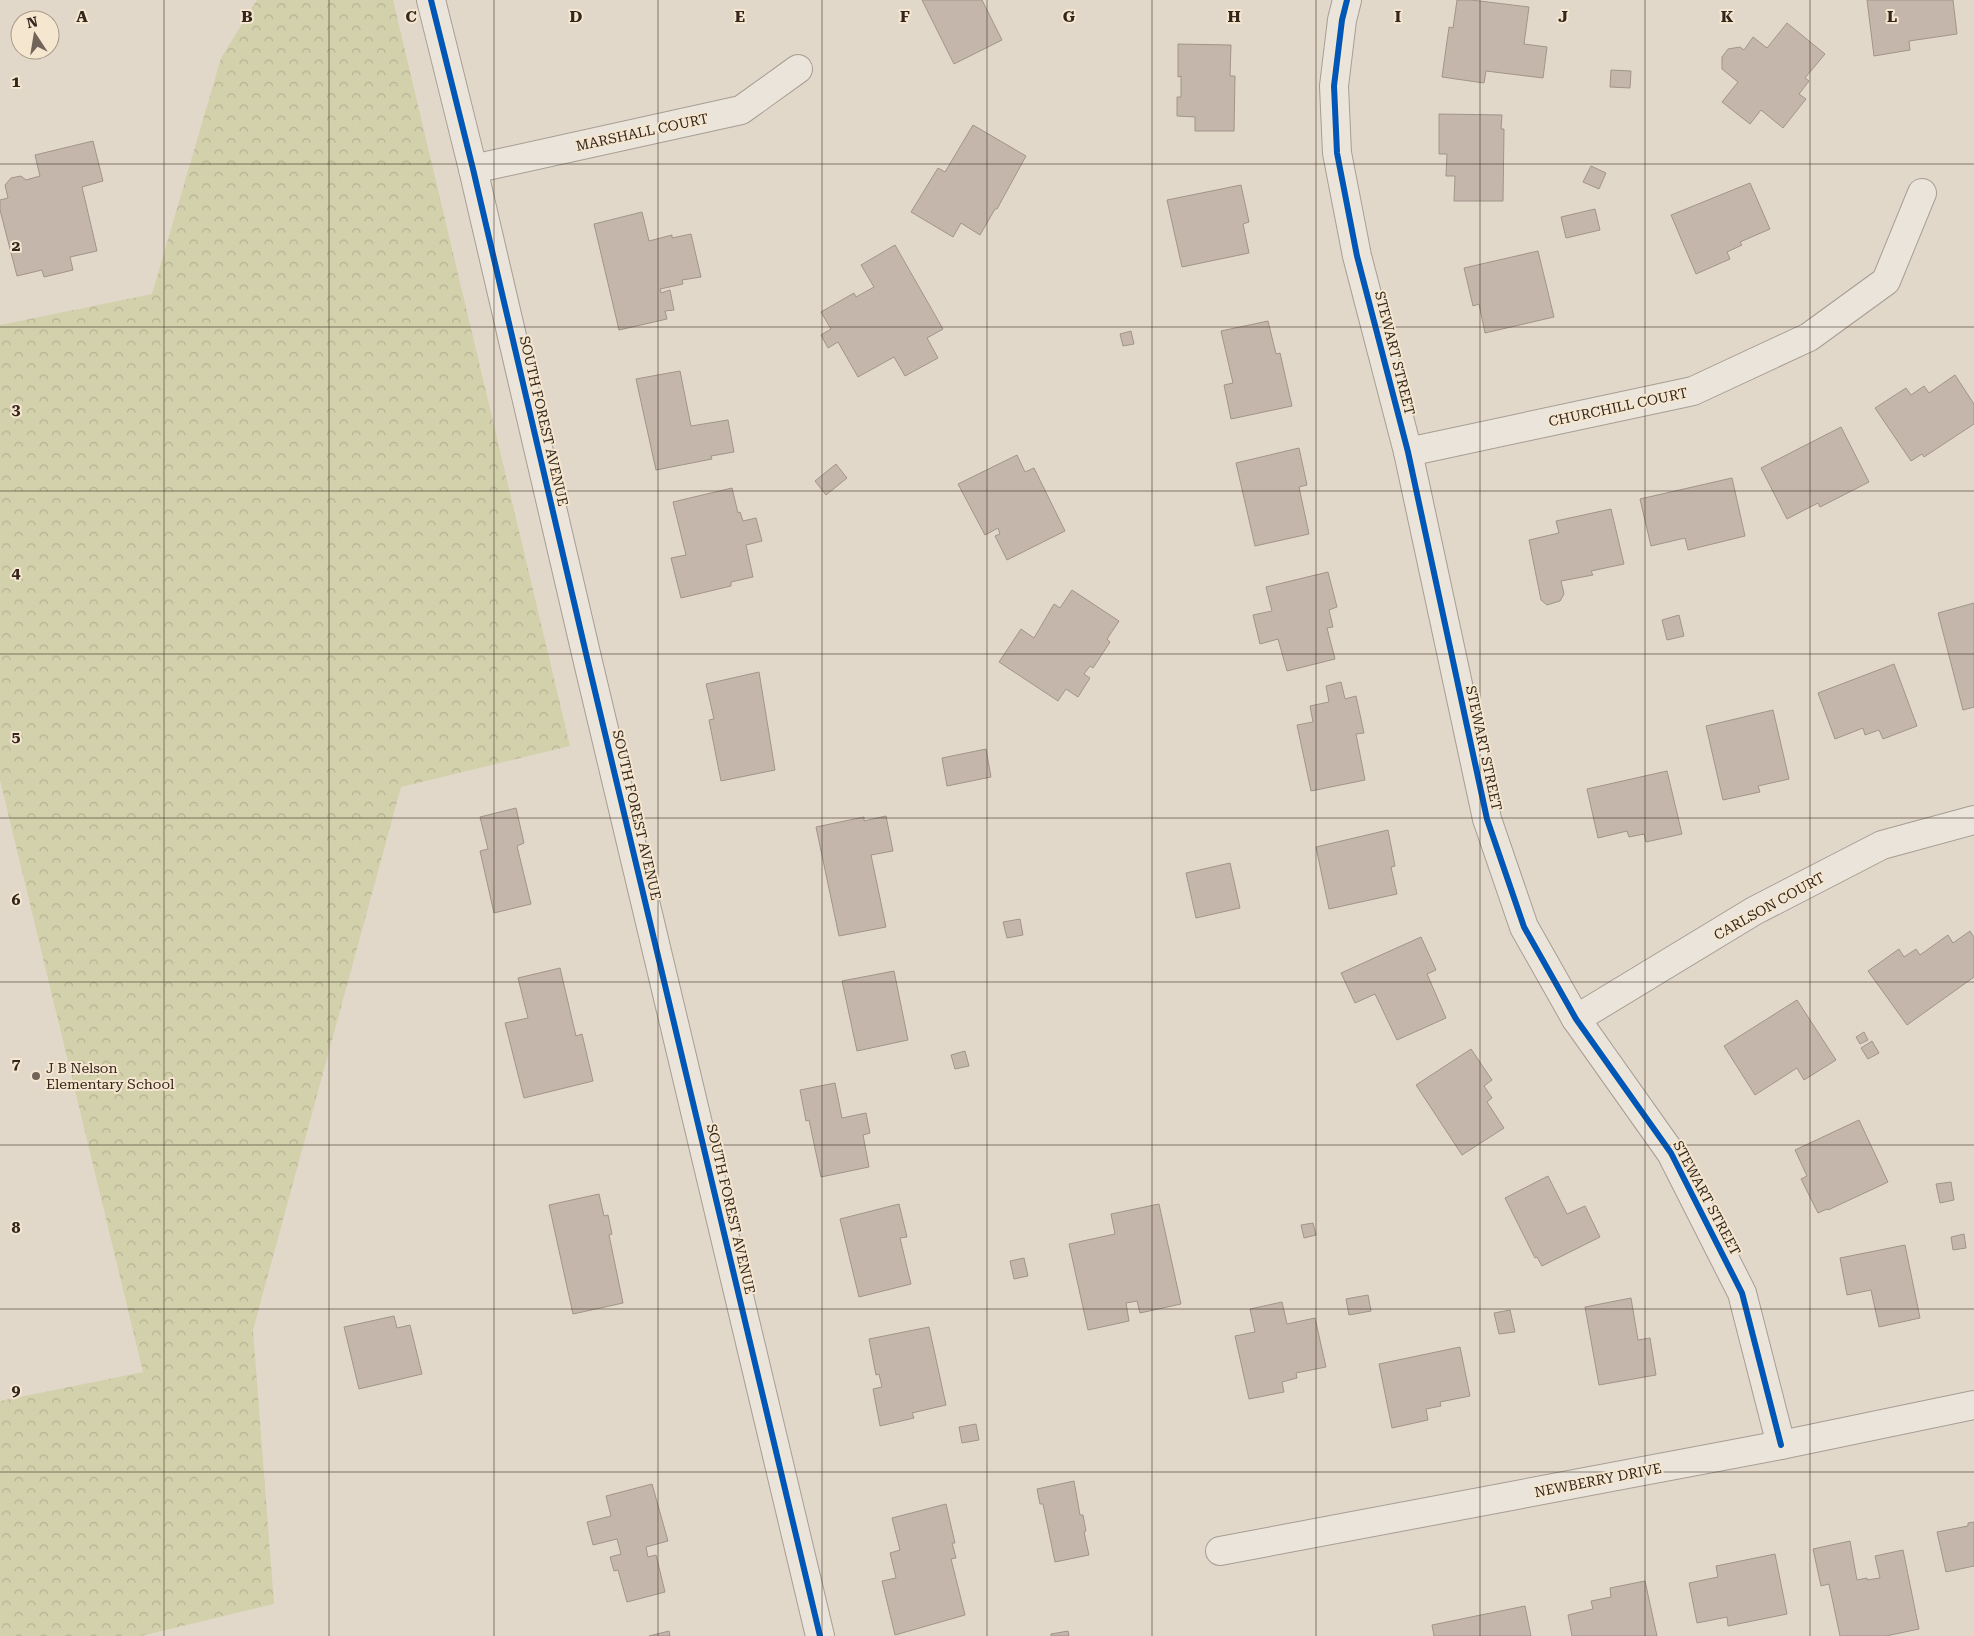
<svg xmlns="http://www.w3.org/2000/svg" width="1974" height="1636" viewBox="0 0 1974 1636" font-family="'Roboto Serif',serif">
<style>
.forest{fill:url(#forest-crowns)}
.building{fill:#c5b6ab;stroke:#a1948a}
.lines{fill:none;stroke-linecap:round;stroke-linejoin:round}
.minor-casing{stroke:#a79d93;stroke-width:30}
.minor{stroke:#eae4db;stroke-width:28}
.cycleway-casing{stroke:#f4e6cf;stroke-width:9}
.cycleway{stroke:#0057b8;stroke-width:6}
.grid{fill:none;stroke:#34261c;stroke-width:1;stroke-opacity:0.55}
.poi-dot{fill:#716459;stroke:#f4e6cf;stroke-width:2}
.labels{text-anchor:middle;stroke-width:4;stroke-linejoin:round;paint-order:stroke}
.street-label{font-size:14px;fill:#34261c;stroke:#f4e6cf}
.poi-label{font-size:14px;fill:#34261c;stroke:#f4e6cf;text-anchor:start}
.grid-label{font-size:16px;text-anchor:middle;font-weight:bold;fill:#34261c;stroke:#f4e6cf;stroke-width:4;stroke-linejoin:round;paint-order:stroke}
</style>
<defs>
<pattern id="forest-crowns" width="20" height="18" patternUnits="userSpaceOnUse" patternTransform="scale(1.25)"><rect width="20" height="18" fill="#d3d0ac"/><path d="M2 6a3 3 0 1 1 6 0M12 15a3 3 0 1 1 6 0" fill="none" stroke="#b6b293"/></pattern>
</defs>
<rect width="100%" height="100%" fill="#e2d8ca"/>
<!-- forest -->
<polygon class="forest" points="257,0 393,0 570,746 401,787 253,1330 274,1604 141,1636 0,1636 0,1401 143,1372 0,780 0,325 152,294 221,58"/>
<!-- building -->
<g class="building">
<polygon points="922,0 982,0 1002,40 954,64"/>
<polygon points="1457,0 1471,0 1529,7 1524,44 1547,47 1543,78 1486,71 1484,83 1442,77 1449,27 1453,28"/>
<polygon points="1867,0 1953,0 1957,34 1909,41 1910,50 1874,56"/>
<polygon points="1787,23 1825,54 1805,78 1809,81 1799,94 1806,99 1783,128 1761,110 1750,124 1722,102 1738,82 1722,69 1722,57 1728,49 1740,47 1744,50 1753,37 1767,48"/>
<polygon points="1178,44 1231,45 1230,76 1235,76 1234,131 1195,131 1195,117 1177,116 1177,97 1181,97 1181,76 1178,77"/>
<polygon points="1611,70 1631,71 1630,88 1610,87"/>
<polygon points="1439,114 1502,115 1501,129 1504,129 1503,201 1454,201 1455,176 1446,176 1447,154 1439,154"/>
<polygon points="973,125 1026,156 997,209 995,209 980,235 961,223 953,237 911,212 938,168 945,172"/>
<polygon points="93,141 103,181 82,187 97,251 70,257 73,270 44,277 42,270 17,276 0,210 0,200 8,198 5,185 11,178 21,176 26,180 40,176 35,155"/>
<polygon points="1591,166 1606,173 1599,189 1583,182"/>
<polygon points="1750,183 1770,229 1740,242 1742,245 1727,252 1730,259 1696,274 1671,215"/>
<polygon points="1241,185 1249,222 1243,224 1249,253 1182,267 1167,200"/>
<polygon points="1595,209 1600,230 1566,238 1561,217"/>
<polygon points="642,212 649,241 672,235 672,238 691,234 701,277 682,280 683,284 660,289 661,293 670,290 674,310 665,311 667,319 619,330 594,224"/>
<polygon points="895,245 943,329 927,338 938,358 905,376 894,357 858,377 838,342 828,348 821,335 831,329 821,312 854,293 856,297 874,287 861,265"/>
<polygon points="1538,251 1554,317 1485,333 1479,304 1473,306 1464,268"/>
<polygon points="1268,321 1276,354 1280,353 1292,406 1231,419 1224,385 1233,383 1221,331"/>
<polygon points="1131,331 1134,344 1123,346 1120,334"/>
<polygon points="680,371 691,426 728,420 734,452 711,456 712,459 656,470 636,379"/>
<polygon points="1955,375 1974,404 1974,424 1924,457 1922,454 1911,461 1875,408 1906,388 1911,395 1924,386 1929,393"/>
<polygon points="1841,427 1869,482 1820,507 1818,503 1787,519 1761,468"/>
<polygon points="1299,448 1307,485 1299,487 1309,534 1255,546 1236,463"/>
<polygon points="1017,455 1025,472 1034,468 1065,531 1007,560 995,536 1000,534 998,528 985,535 958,484"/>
<polygon points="836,464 847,478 826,495 815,481"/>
<polygon points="1732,478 1745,536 1688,550 1685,538 1651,546 1640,499"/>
<polygon points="732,488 738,513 740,512 743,521 756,518 762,541 746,545 753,577 731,582 731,586 681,598 671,558 686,555 673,502"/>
<polygon points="1611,509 1624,564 1591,571 1593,575 1561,581 1564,594 1560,601 1547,605 1541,600 1529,540 1559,533 1556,521"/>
<polygon points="1328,572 1337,607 1329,610 1333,627 1327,628 1335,659 1287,671 1278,639 1260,644 1253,615 1272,611 1266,587"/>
<polygon points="1072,590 1119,621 1107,639 1110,642 1093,668 1090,666 1084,674 1090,678 1078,697 1066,689 1058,701 999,662 1021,629 1034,638 1054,604 1060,608"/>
<polygon points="1974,603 1974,707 1963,710 1938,613"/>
<polygon points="1679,615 1684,636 1667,640 1662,620"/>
<polygon points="1894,664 1917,726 1883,739 1879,730 1865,735 1863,728 1835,739 1818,693"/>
<polygon points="759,672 775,770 721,781 709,720 714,719 706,684"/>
<polygon points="1341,682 1345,699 1356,696 1364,733 1356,734 1365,780 1311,791 1297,725 1313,722 1310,706 1329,702 1326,686"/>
<polygon points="1773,710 1789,779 1758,786 1760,792 1723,800 1706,726"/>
<polygon points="986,749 991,777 947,786 942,758"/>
<polygon points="1667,771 1682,834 1646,842 1644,834 1629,837 1627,831 1598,838 1587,789"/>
<polygon points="516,808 524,843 517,846 531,904 494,913 480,851 488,849 480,817"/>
<polygon points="886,816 893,851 871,855 886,927 839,936 816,827 864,817 864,821"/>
<polygon points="1388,830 1395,866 1391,867 1397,894 1329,909 1316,847"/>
<polygon points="1230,863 1240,908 1196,918 1186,873"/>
<polygon points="1020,919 1023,935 1007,938 1003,922"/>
<polygon points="1970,931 1974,937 1974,977 1907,1025 1868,971 1899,949 1904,957 1916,949 1920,955 1948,935 1953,943"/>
<polygon points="1421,937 1436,970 1427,974 1446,1018 1397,1040 1375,994 1355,1003 1341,973"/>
<polygon points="560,968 576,1036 582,1034 593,1081 524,1098 505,1023 528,1018 518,978"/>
<polygon points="894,971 908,1040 857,1051 842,981"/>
<polygon points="1797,1000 1836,1060 1804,1080 1797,1068 1755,1095 1724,1046"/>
<polygon points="1864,1032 1868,1040 1860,1044 1856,1037"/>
<polygon points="1872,1041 1879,1053 1868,1059 1861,1048"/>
<polygon points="1471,1049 1492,1080 1484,1086 1492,1098 1487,1102 1504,1128 1462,1155 1416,1085"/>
<polygon points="965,1051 969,1066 955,1069 951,1055"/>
<polygon points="835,1083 842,1118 866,1113 870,1133 863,1135 869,1167 821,1177 809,1120 806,1121 800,1090"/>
<polygon points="1859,1120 1888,1182 1828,1210 1827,1209 1818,1213 1801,1179 1807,1176 1795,1150"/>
<polygon points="1548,1176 1567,1214 1585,1206 1600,1237 1542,1266 1537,1257 1535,1258 1505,1198"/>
<polygon points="1951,1182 1954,1200 1940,1203 1936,1184"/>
<polygon points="599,1194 604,1216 608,1215 612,1234 609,1235 623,1303 573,1314 549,1205"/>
<polygon points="899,1204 907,1237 900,1238 911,1284 859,1297 840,1219"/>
<polygon points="1159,1204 1181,1304 1140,1313 1137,1301 1126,1303 1129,1321 1088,1330 1069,1244 1115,1234 1111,1214"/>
<polygon points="1313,1223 1316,1235 1304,1238 1301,1225"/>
<polygon points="1964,1234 1966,1248 1953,1250 1951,1237"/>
<polygon points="1905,1245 1920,1318 1879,1327 1871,1290 1847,1295 1840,1258"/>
<polygon points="1024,1258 1028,1276 1014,1279 1010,1261"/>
<polygon points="1368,1295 1371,1311 1349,1315 1346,1299"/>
<polygon points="1631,1298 1638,1340 1650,1338 1656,1375 1599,1385 1585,1307"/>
<polygon points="1282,1302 1287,1324 1315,1318 1326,1367 1296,1373 1297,1378 1282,1382 1284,1392 1249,1399 1235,1336 1255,1332 1250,1309"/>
<polygon points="1510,1310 1515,1332 1499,1334 1494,1313"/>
<polygon points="394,1316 397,1328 410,1325 422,1374 359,1389 344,1327"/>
<polygon points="929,1327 946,1405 912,1413 914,1418 880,1426 873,1389 882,1387 879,1374 876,1375 869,1339"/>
<polygon points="1460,1347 1470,1396 1440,1402 1441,1406 1426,1409 1428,1420 1392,1428 1379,1364"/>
<polygon points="976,1424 979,1440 962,1443 959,1427"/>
<polygon points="1074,1481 1080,1515 1083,1515 1086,1531 1084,1532 1089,1555 1055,1562 1043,1504 1040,1504 1037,1489"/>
<polygon points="652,1484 668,1541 646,1547 648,1557 656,1555 665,1592 627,1602 618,1570 614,1571 610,1557 621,1554 617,1539 593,1545 587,1522 611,1516 606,1496"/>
<polygon points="946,1504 955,1543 952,1543 956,1558 951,1559 965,1615 895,1635 882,1581 896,1578 890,1553 900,1550 892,1518"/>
<polygon points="1974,1522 1974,1566 1946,1572 1937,1532 1968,1526 1968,1523"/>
<polygon points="1850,1541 1857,1580 1867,1578 1867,1580 1880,1578 1875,1556 1903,1550 1919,1629 1886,1636 1840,1636 1829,1584 1821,1586 1813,1549"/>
<polygon points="1775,1554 1787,1614 1728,1626 1727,1617 1697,1623 1689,1583 1718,1577 1716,1566"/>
<polygon points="1645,1581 1657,1636 1572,1636 1568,1615 1593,1609 1591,1601 1611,1597 1610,1588"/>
<polygon points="1525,1606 1531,1636 1434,1636 1432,1625"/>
<polygon points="669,1631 670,1636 649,1636"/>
<polygon points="1068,1631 1069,1636 1051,1636 1051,1634"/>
</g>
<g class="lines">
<defs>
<g id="minor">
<polyline points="431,0 473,169 588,662 820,1636"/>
<polyline points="1347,0 1342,20 1334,86 1337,153 1357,256 1408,452 1487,819 1524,927 1576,1019 1671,1153 1742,1293 1781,1445"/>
<polyline points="473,169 741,110 798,69"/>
<polyline points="1408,452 1693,391 1809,337 1886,281 1922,193"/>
<polyline points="1576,1019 1754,911 1882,845 1974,820"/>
<polyline points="1220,1551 1781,1445 1974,1405"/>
</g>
</defs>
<!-- minor casing -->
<use href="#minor" class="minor-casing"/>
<!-- minor -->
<use href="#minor" class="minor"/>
<defs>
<g id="cycleway">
<polyline points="431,0 473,169 588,662 820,1636"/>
<polyline points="1347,0 1342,20 1334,86 1337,153 1357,256 1408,452 1487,819 1524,927 1576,1019 1671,1153 1742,1293 1781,1445"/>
</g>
</defs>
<!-- cycleway casing -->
<use href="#cycleway" class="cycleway-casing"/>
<!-- cycleway -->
<use href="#cycleway" class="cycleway"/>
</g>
<!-- grid -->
<path class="grid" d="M164 0V1636M329 0V1636M494 0V1636M658 0V1636M822 0V1636M987 0V1636M1152 0V1636M1316 0V1636M1480 0V1636M1645 0V1636M1810 0V1636M0 164H1974M0 327H1974M0 491H1974M0 654H1974M0 818H1974M0 982H1974M0 1145H1974M0 1309H1974M0 1472H1974"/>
<!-- markers -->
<circle class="poi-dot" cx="36" cy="1076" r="5"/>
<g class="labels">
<!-- street labels -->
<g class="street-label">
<text transform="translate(642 132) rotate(-12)" y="5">MARSHALL COURT</text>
<text transform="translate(1395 353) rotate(76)" y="5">STEWART STREET</text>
<text transform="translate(1618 407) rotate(-12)" y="5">CHURCHILL COURT</text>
<text transform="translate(544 421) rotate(77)" y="5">SOUTH FOREST AVENUE</text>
<text transform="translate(1484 748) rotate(78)" y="5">STEWART STREET</text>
<text transform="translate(637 815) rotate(77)" y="5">SOUTH FOREST AVENUE</text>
<text transform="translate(1769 906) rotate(-29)" y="5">CARLSON COURT</text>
<text transform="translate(1707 1198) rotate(62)" y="5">STEWART STREET</text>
<text transform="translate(731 1209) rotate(77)" y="5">SOUTH FOREST AVENUE</text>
<text transform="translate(1598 1480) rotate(-11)" y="5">NEWBERRY DRIVE</text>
</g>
<!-- poi labels -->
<g class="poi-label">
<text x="46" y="1073">J B Nelson<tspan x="46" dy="16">Elementary School</tspan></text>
</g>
</g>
<g class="grid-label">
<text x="82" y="22">A</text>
<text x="247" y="22">B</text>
<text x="411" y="22">C</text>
<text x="576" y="22">D</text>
<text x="740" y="22">E</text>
<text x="905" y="22">F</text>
<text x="1069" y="22">G</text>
<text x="1234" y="22">H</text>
<text x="1398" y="22">I</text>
<text x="1563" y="22">J</text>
<text x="1727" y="22">K</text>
<text x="1892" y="22">L</text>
<text x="16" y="87">1</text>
<text x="16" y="251">2</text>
<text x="16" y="415">3</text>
<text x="16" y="578">4</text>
<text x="16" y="742">5</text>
<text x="16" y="905">6</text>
<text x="16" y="1069">7</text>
<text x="16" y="1233">8</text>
<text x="16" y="1396">9</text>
</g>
<!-- north arrow -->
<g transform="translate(35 35) rotate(348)"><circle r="24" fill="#f4e6cf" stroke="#a79987"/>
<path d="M0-4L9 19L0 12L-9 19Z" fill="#716459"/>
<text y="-8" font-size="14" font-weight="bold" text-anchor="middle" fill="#34261c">N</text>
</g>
</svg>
